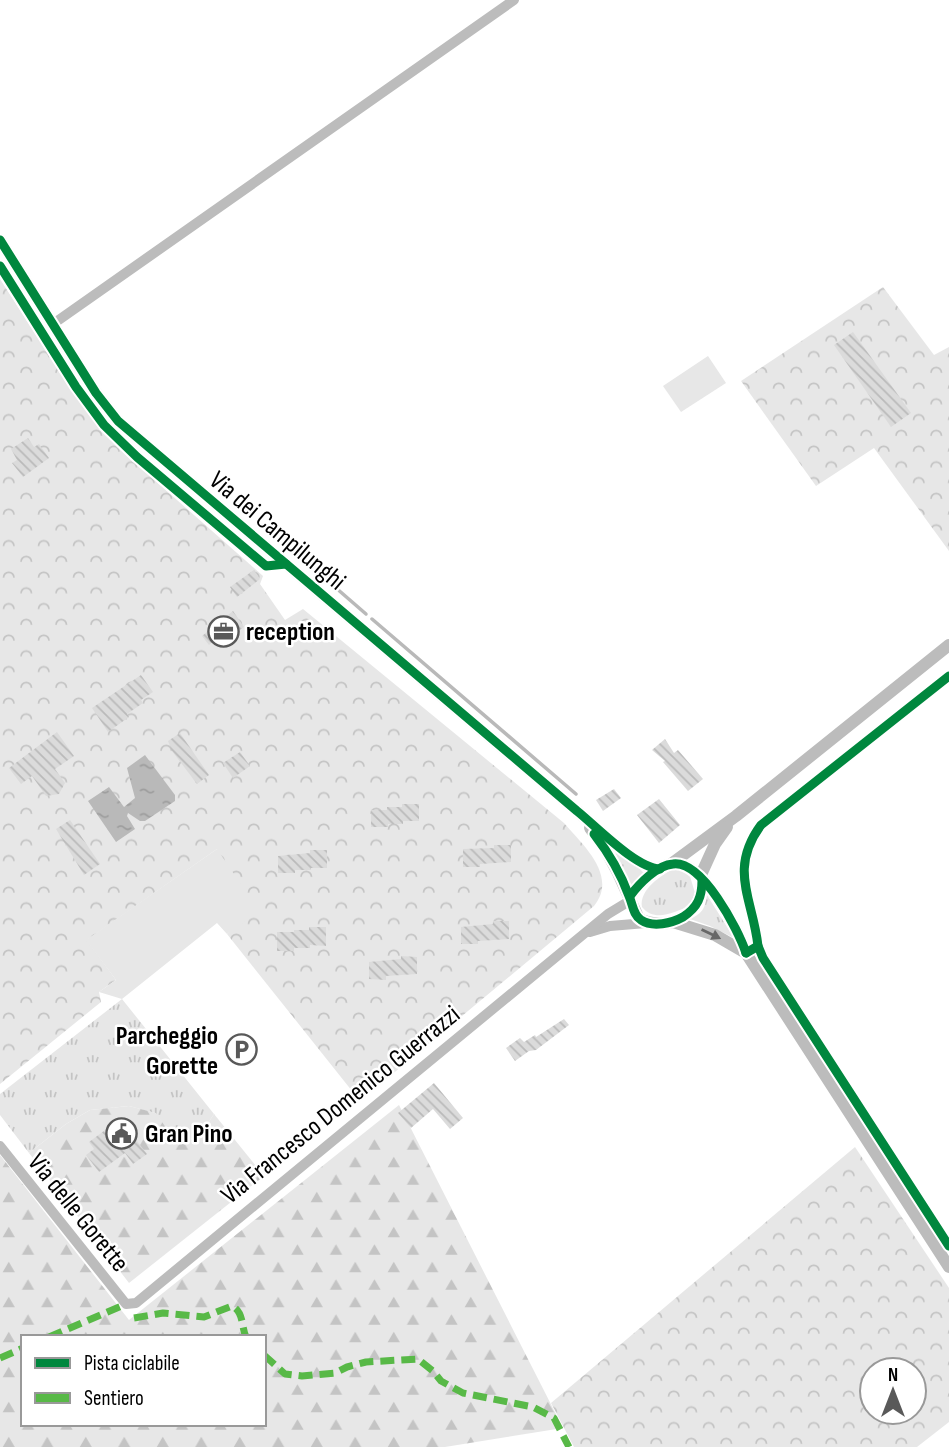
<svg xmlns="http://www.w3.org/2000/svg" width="949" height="1447" viewBox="0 0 949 1447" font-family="'Sofia Sans Condensed',sans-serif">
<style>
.grass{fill:url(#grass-tufts)}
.forest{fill:url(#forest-firs);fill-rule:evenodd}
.park{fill:url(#park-crowns);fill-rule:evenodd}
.pitch{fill:#e7e7e7}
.water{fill:url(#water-ripples)}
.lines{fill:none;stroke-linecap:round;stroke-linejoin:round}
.stream{stroke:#b9b9b9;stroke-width:3.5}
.building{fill:url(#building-back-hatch)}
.minor{stroke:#bcbcbc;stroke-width:10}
.tertiary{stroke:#bcbcbc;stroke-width:12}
.quiet{stroke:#58b947;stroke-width:7;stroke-dasharray:14 7;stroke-linecap:butt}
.cycleway-casing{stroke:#fff;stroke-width:13}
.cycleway{stroke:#00873e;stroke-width:9}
.oneway{fill:#676767}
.labels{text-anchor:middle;stroke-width:5;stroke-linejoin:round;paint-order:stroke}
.street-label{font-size:26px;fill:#000;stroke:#fff}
.poi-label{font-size:26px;font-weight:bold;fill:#000;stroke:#fff;text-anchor:start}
</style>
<defs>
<pattern id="grass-tufts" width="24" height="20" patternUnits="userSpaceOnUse" patternTransform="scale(1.75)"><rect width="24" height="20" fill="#e7e7e7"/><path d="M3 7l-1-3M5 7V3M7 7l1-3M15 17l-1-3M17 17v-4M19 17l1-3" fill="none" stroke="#c4c4c4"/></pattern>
<pattern id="forest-firs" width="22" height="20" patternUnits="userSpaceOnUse" patternTransform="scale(1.75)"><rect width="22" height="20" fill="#e7e7e7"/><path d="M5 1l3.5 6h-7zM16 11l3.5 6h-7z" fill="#c4c4c4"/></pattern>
<pattern id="park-crowns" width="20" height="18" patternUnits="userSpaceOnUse" patternTransform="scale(1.75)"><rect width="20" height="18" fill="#e7e7e7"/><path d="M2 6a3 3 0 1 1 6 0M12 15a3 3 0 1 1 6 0" fill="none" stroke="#c4c4c4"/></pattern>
<pattern id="water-ripples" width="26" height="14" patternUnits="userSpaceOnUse" patternTransform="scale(1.75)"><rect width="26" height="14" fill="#b9b9b9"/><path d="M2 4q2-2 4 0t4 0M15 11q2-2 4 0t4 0" fill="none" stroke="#9d9d9d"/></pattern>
<pattern id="building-back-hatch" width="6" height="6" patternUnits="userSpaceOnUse" patternTransform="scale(1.75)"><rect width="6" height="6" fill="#dbdbdb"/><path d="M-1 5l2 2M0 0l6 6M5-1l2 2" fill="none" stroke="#bababa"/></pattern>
</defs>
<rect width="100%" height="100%" fill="#fff"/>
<!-- grass -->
<g class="grass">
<polygon points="612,842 645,874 630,887 611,843"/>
<path d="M675 868 689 873 695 893 690 906C674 912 655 923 642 907 639 890 661 875 675 868Z"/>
<path d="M707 895 734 938 710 926 690 919C703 913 705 908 707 895Z"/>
<polygon points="122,999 214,1114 202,1132 189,1140 167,1129 155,1113 129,1106 90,1110 66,1124 29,1153 0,1115 0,1094"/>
</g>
<!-- forest -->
<g class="forest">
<path d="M399 1105 563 1428 445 1447H0V1155L129 1320ZM23 1337H264V1424H23Z"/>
<polygon points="129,1106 156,1113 167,1129 189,1140 202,1132 214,1114 264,1176 129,1283 29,1153 66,1124 90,1110"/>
</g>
<!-- park -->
<g class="park">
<path d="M0 279 75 396 117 447 263 576 260 584 285 620 303 609 564 823C584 846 618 876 594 906L360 1101 227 934 231 930 217 849 87 940 116 980 99 992 101 1002 0 1084Z"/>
<polygon points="883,287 934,355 949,347 949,551 874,448 816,486 741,381"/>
<path d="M855 1147 949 1288V1422L917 1447H574L551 1403ZM914 1370V1412H872V1370Z"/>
</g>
<!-- pitch -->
<g class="pitch">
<polygon points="708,356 726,383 681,412 663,386"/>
<polygon points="217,849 259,911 227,934 217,923 122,999 99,992 116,980 86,940"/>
</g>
<!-- water -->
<polygon class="water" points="145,755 175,795 175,801 145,821 140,821 128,813 127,816 135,829 116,842 88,801 109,787 124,807 135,798 127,768"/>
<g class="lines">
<!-- stream -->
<g class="stream">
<polyline points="298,555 366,614"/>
<polyline points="372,619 576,794"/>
</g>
</g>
<!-- building -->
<g class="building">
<polygon points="853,332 911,413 891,427 834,345"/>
<polygon points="28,438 34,447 39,444 49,458 23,477 12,463 17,460 11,449"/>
<polygon points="254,570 260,579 237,597 230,587"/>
<polygon points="233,611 244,627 226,640 225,638 217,643 215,640 209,645 202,636"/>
<polygon points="141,675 153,692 141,700 143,703 127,714 129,717 108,732 92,708"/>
<polygon points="57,732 74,756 55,769 65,783 59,794 46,796 32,776 21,784 9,768"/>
<polygon points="180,733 209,775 197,784 172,751 168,741"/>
<polygon points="665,739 674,753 678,750 703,779 688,791 663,762 665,761 652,750"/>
<polygon points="240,752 250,766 233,778 223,763"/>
<polygon points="614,789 621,798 603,811 596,800"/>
<polygon points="659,799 680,825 659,843 637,815"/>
<polygon points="402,804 419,804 419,821 403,821 403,824 388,824 388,827 371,827 371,810 387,810 387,807 402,807"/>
<polygon points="70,820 100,864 84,875 56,829"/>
<polygon points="494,845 511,845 511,862 480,864 480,867 463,867 463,849 494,848"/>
<polygon points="310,850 327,850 327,868 311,868 311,870 295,870 295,873 278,873 278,856 310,853"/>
<polygon points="493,921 509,921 509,939 478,941 478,944 461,944 461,927 493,924"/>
<polygon points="309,927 326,927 326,946 310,945 310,948 294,948 294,951 277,951 277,932 294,932 294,930 309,930"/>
<polygon points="401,956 417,957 417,974 386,976 386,980 369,979 369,962 401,959"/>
<polygon points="564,1019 569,1025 536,1050 529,1051 515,1061 506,1048 520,1038 524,1042 535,1035 536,1037"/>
<polygon points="434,1083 463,1118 450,1129 433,1109 411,1128 398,1113"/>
<polygon points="120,1119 147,1154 133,1164 125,1153 99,1172 86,1155 94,1149 89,1142"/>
</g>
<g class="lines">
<!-- minor -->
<g class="minor">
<polyline points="53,324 514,0"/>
<polyline points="590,932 610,926 646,923"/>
<polyline points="0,1146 126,1304 136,1303 608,914 631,900"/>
</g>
<!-- tertiary -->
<g class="tertiary">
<path d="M0 240 96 393 118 421 577 811C597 827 636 868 660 869"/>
<path d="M590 828 604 847 618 873 639 919C670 933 703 914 702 880"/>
<polyline points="671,864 736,816 949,645"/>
<polyline points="700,877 715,844 727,827"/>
<path d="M630 896C639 884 657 865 673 864 702 860 738 929 746 953L949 1267"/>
<polyline points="673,922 715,935 746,953"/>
</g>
<!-- quiet -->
<g class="quiet">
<path d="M134 1318 163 1313 204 1317 232 1306C244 1312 241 1326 246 1337"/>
<polyline points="49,1337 126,1304"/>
<polyline points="264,1355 285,1374 302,1376 335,1373 347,1367 366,1362 418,1359 433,1371 441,1381 463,1393 533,1407 554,1418 569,1447"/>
<polyline points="0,1358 23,1348"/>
</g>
<defs>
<g id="cycleway">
<path d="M0 240 96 393 118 421 577 811C597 827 636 868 660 869"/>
<polyline points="0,266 76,387 104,425 137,457 266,566 286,564"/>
<path d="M594 834C608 852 621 874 629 896 633 905 633 915 641 920 653 928 672 923 683 917 698 907 702 897 702 880"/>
<path d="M630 896C639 884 657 865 673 864 702 860 738 929 746 953"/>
<path d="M758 946C753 899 728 870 761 825L949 676"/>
<polyline points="746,953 758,946 763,958 949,1246"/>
</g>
</defs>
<!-- cycleway casing -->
<use href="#cycleway" class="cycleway-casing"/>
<!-- cycleway -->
<use href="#cycleway" class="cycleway"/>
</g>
<!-- one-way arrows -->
<defs><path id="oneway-solid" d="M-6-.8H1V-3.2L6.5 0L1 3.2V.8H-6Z" transform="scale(1.75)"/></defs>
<use class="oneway" href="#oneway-solid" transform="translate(711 934) rotate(26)"/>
<!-- icons -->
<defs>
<symbol id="office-ring" viewBox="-11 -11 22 22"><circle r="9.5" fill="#fff" stroke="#595959" stroke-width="1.5"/><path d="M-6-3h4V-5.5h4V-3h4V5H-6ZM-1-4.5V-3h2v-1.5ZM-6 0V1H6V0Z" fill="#595959"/></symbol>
<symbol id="parking-ring" viewBox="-11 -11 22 22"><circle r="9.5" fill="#fff" stroke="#595959" stroke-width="1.5"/><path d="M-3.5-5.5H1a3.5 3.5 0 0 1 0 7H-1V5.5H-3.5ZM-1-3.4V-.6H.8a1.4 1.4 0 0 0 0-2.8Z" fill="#595959"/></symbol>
<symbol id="civic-ring" viewBox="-11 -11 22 22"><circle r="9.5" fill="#fff" stroke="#595959" stroke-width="1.5"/><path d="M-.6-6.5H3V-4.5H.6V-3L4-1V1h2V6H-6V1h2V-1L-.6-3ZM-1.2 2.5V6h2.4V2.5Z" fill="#595959"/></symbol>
</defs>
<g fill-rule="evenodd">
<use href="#office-ring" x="206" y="614" width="35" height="35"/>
<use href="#parking-ring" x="224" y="1032" width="35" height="35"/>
<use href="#civic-ring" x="104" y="1116" width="35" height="35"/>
</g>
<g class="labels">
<!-- street labels -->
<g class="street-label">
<text transform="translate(278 530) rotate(40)" y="9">Via dei Campilunghi</text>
<text transform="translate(340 1104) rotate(-39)" y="9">Via Francesco Domenico Guerrazzi</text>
<text transform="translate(79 1212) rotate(51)" y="9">Via delle Gorette</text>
</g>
<!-- poi labels -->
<g class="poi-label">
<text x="246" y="640">reception</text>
<text x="218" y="1044" text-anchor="end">Parcheggio<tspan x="218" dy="30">Gorette</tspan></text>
<text x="145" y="1142">Gran Pino</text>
</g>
</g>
<!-- legend -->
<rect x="21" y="1335" width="245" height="91" fill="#ffffff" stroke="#999999" stroke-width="2"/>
<rect x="35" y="1358" width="35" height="10" fill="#00873e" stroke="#999999" stroke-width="2"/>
<text x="84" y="1370" font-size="21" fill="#000000">Pista ciclabile</text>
<rect x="35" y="1393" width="35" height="10" fill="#58b947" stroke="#999999" stroke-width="2"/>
<text x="84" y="1405" font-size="21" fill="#000000">Sentiero</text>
<!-- north arrow -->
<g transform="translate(893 1391)"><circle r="33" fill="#ffffff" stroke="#999999" stroke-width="2"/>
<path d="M0-5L12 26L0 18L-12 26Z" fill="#595959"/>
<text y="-10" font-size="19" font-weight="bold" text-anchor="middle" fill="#000000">N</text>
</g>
</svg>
